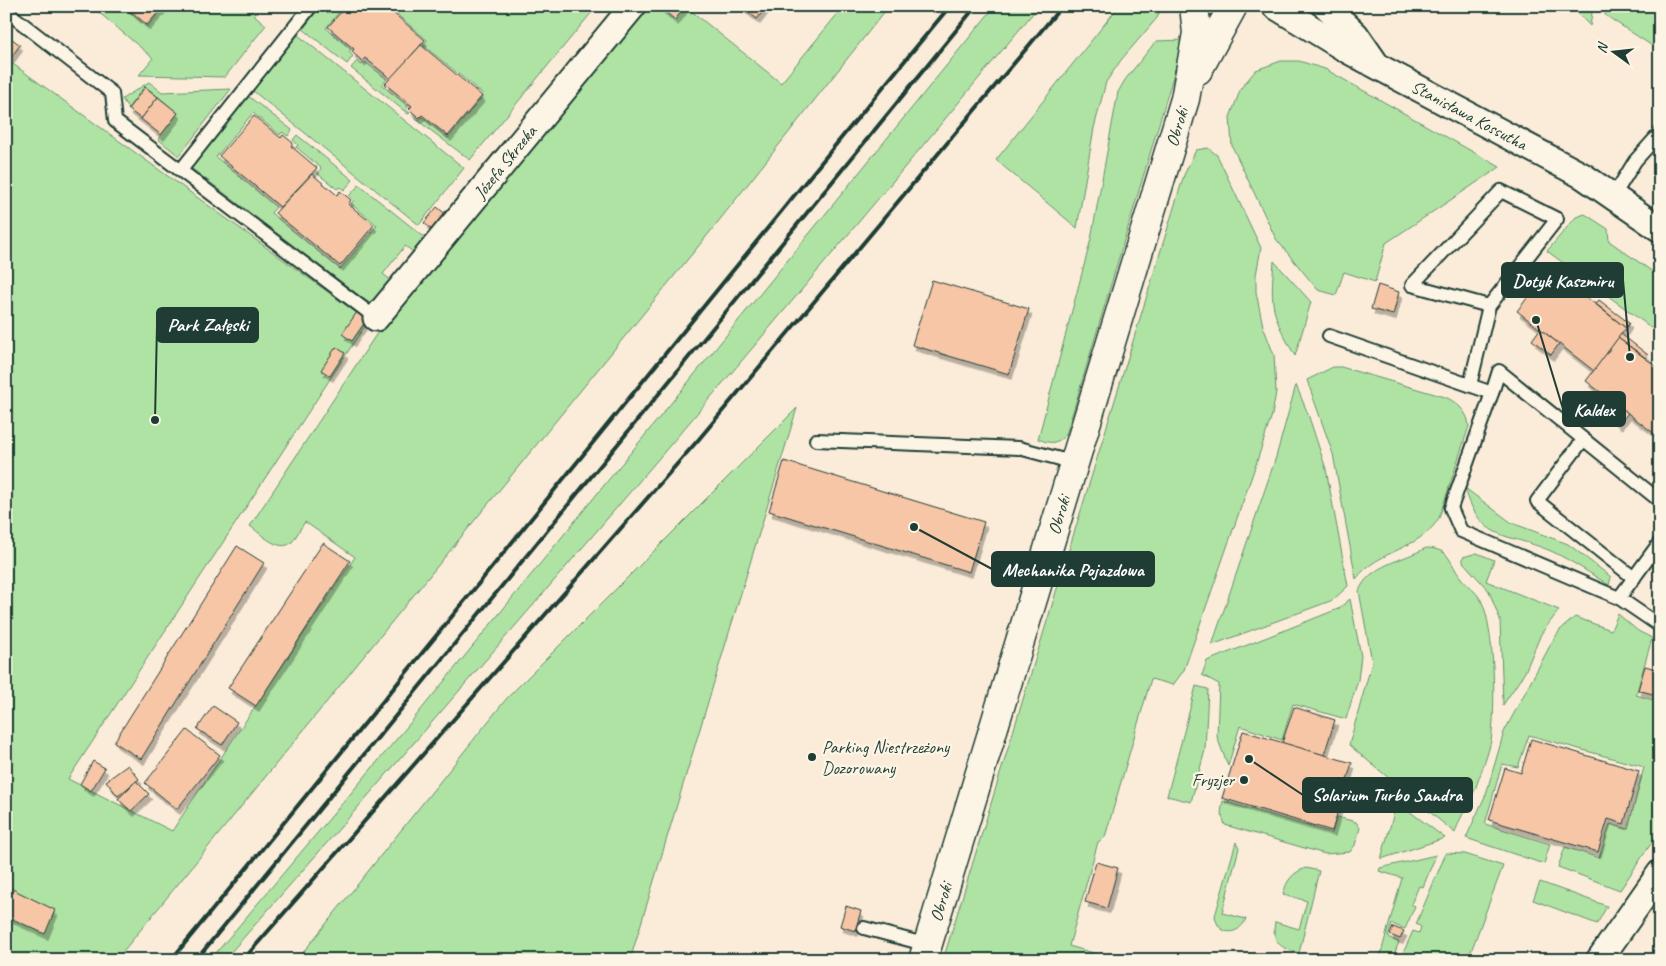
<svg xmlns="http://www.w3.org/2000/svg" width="1666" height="966" viewBox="0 0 1666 966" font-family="Caveat,sans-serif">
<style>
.green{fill:#afe3a4;stroke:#67906c}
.building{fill:#f7c6a7;stroke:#1f3d34;filter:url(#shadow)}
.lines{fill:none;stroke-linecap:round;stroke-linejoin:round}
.lane-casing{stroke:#1f3d34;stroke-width:16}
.street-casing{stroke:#1f3d34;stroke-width:29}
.secondary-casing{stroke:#1f3d34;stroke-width:31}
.lane{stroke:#fcf5e5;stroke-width:12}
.street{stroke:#fcf5e5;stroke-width:25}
.secondary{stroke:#fcf5e5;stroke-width:28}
.rail{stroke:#1f3d34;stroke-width:4}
.poi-dot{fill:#1f3d34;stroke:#fcf5e5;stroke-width:2}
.labels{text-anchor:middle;stroke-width:4.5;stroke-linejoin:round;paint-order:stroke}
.street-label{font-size:18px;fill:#1f3d34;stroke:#fcf5e5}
.poi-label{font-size:18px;fill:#1f3d34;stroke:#fcf5e5;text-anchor:start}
.leader{fill:none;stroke:#1f3d34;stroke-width:2}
.callout-dot{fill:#1f3d34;stroke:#fcf5e5;stroke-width:2}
.callout{fill:#1f3d34;stroke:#1f3d34;stroke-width:2}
.callout-label{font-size:19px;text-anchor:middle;font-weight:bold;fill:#fff}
</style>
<defs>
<filter id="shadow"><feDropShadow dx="3" dy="5.5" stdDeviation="0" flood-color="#0004"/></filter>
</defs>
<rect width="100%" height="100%" fill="#fbecd9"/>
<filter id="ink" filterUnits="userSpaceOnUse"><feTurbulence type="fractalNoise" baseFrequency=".02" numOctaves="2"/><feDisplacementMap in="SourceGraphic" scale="10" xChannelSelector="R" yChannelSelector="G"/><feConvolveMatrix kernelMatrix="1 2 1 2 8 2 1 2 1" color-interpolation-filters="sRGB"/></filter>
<g filter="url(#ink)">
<!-- green -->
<g class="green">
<polygon points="99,6 123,6 147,27 165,6 255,6 251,12 266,25 225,77 139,75 153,58 96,10"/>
<polygon points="321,6 344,6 326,28 351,49 349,52 353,56 347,64 303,29"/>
<polygon points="387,6 556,6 559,9 561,6 597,6 470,160 413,117 419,120 422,117 448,138 484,95 423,45 427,40"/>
<path d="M641 6H685L781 83 844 6H889L710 232 116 960H6V59L368 321 68 779 172 831 355 557 305 522C300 528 297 536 292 542 280 554 260 533 250 526L387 318Z"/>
<path d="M995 6H1039C772 328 501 646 224 960H210L411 722Z"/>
<polygon points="1119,6 1162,6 1157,18 1121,60 1106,82 1094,128 1077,228 996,160"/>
<polygon points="1571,6 1593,6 1590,26"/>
<polygon points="1607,6 1660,6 1660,51 1605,15"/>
<polygon points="298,35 464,168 419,225 253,91"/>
<path d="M1184 40 1066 435C1056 444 1051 444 1038 439L1091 239 1118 92 1125 80 1156 41Z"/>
<polygon points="357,61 361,65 365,62 387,79 382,85 408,106 406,110 410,113 408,114 351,68"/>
<polygon points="1281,61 1299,61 1325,69 1500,167 1386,243 1375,282 1344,272 1336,295 1318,290 1276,239 1232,146 1230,117 1241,88 1256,70"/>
<polygon points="149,82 162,92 231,89 179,156 158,139 178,113 145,86 128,108 122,99"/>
<polygon points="248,96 292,130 288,136 282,132 280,135 253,113 216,157 276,207 271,213 340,269 377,225 351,204 354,200 349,196 359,185 428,240 416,254 405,246 383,274 393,282 373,306 191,168"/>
<polygon points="297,135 353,180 344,190 340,187 337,189 318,174 321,168 296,147 298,145 293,140"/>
<polygon points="1208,148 1217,155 1261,248 1256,275 1256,292 1263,326 1274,355 1276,392 1272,415 1255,467 1184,670 1173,685 1151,679 1105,837 1098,842 1069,946 1097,954 1095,960 943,960 1184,175 1196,150"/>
<polygon points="1585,214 1608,229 1609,241 1660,277 1660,321 1653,329 1547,251 1576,217"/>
<path d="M1274 261 1311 302 1295 356C1272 315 1270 308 1274 261Z"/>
<path d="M1333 367H1341L1445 397C1457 402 1468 412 1469 426L1439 518C1419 551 1378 549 1356 579L1333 454 1307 380Z"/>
<polygon points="1296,385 1308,414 1326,469 1348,586 1333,600 1212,645 1276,457"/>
<polygon points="797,408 630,960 297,960 507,698"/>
<path d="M1465 488 1512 523 1568 544 1611 577 1609 585C1591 574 1572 561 1553 552 1509 532 1481 544 1465 488Z"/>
<path d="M1426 548C1451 549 1448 561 1461 578 1467 586 1476 591 1481 600 1495 628 1496 709 1491 741 1488 754 1483 768 1478 781 1473 799 1460 815 1455 833L1349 745 1372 662 1359 591C1369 565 1404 560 1426 548Z"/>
<polygon points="1477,553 1494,560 1486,581 1559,610 1541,634 1525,672 1503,705 1500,620 1489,591 1463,562 1463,557"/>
<polygon points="1350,599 1361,656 1358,680 1346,719 1293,704 1282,740 1240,726 1228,766 1217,737 1219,684 1202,675 1207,661 1338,609"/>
<polygon points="1618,614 1638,631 1652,638 1636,695 1660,702 1660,830 1620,890 1558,867 1565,847 1599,858 1610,824 1628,829 1644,767 1529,735 1518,767 1502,764 1485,824 1550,844 1544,864 1466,838 1486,794 1504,732 1552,642 1560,630 1575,617 1611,630"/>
<polygon points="1196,686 1208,689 1205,750 1191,802 1167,796"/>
<polygon points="1223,801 1332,833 1337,817 1356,822 1360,828 1355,845 1350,852 1325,854 1225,825 1221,813"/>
<polygon points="1397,802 1445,838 1381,859"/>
<path d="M1236 842 1239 848 1222 913 1246 919C1238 937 1218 936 1215 916Z"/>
<polygon points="1446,853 1465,854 1503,866 1470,954 1467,960 1400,960 1413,931 1419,933 1421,927 1416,924"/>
<polygon points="1436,855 1423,887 1419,886 1411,904 1415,906 1405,929 1392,924 1388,937 1399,942 1392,960 1379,960 1402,878 1379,871 1380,868"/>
<path d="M1306 868 1319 871 1299 953C1281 948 1271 943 1275 922L1299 929 1307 901 1283 894C1287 880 1292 873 1306 868Z"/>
<polygon points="1540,882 1607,906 1597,924 1533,900"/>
</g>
<!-- building -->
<g class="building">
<polygon points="125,6 164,6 147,25"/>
<polygon points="346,6 385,6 425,40 391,79 365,58 362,61 352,52 354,49 328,27"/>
<polygon points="659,6 682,6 684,8 675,20"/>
<polygon points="741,6 767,6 757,19"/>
<polygon points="6,34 20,45 10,59 6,56"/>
<polygon points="421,45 482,96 448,136 422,115 419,118 409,109 412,106 385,84"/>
<polygon points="145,87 158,97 141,119 128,109"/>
<polygon points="158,97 178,113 161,135 141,119"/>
<polygon points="254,116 281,138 283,135 293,143 291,146 317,168 280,207 219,156"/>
<polygon points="312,174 337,195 340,191 351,200 348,204 374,225 340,266 275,213"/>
<polygon points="437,207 453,220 440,236 424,223"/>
<polygon points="1550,269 1626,328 1594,371 1517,311"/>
<polygon points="932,280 1029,309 1009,374 912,345"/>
<polygon points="1378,285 1399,292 1393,315 1371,309"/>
<polygon points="1599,300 1629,323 1626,328 1596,304"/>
<polygon points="357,312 367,319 352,341 342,334"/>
<polygon points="1540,329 1559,344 1551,355 1532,340"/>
<polygon points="1621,334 1648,355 1646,358 1618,338"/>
<polygon points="1618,338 1660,369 1660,438 1586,381"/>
<polygon points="336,347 345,353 330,376 321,370"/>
<polygon points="1608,398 1628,413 1619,424 1600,408"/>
<polygon points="784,461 984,522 969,572 769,511"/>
<polygon points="323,543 350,561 256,706 228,688"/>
<polygon points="237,546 264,563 141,759 114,742"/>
<polygon points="1645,666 1660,670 1660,696 1638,690"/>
<polygon points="213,706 237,722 222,745 197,729"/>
<polygon points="1294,707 1335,720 1324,755 1282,743"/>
<polygon points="187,730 220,755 177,809 145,783"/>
<polygon points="1243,731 1352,763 1332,831 1222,798"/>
<polygon points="1531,739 1639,771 1624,824 1608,819 1598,852 1489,820 1505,768 1521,773"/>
<polygon points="93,761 105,768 91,791 80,784"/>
<polygon points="128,765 139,779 118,796 106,781"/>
<polygon points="136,781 149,794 131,811 118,799"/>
<polygon points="1096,862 1118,868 1107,908 1085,902"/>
<polygon points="6,886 55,910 45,934 6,916"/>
<polygon points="846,906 861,911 855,931 840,926"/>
<polygon points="1393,927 1404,931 1400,939 1390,935"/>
<polygon points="6,951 17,960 6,960"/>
</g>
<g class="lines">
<defs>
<g id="lane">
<polyline points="6,11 112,93 115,121 376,318"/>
<polyline points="181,170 311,6"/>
<polyline points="1613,197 1635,161 1660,133"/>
<polyline points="1329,336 1492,393 1451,508 1461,531 1619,598"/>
<polyline points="1470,385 1489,306 1557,219 1501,191 1412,285 1489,306"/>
<polyline points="1492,393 1499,371 1660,501"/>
<polyline points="816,440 1019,448 1075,463"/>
<polyline points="1583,440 1537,501 1634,578"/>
<polyline points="1660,542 1619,598 1660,626"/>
<polyline points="864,928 928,945"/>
</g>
<g id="street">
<polyline points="1275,6 1347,50 1583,176 1660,229"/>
<polyline points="1326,6 1356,35 1376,64"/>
<polyline points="376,318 633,6"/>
<polyline points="1599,960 1660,873"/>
</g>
<g id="secondary">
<polyline points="1198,70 1233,6"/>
<polyline points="923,960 1185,99 1197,33 1194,6"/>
</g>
</defs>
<!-- lane casing -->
<use href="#lane" class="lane-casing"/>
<!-- street casing -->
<use href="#street" class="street-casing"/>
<!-- secondary casing -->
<use href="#secondary" class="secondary-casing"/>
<!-- lane -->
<use href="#lane" class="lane"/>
<!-- street -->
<use href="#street" class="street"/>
<!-- secondary -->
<use href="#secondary" class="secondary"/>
<!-- rail -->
<g class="rail">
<path d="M171 960C433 643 688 322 950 6"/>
<polyline points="196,960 976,6"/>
<polyline points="243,960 699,439 1062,6"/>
</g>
</g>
</g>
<!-- markers -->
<g class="poi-dot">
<circle cx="812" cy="757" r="5"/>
<circle cx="1244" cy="780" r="5"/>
</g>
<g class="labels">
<!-- street labels -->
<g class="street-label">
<text transform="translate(1469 115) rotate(28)" y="6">Stanisława Kossutha</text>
<text transform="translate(1177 127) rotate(-73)" y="6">Obroki</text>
<text transform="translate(505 162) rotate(-51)" y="6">Józefa Skrzeka</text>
<text transform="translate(1059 515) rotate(-73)" y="6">Obroki</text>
<text transform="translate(941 902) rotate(-73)" y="6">Obroki</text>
</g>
<!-- poi labels -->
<g class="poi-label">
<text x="822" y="753">Parking Niestrzeżony<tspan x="822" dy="21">Dozorowany</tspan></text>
<text x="1234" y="786" text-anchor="end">Fryzjer</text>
</g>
</g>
<!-- callouts -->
<path class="leader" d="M1630 357L1623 280M155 420L157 325M1536 320L1563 409M914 527L992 569M1249 759L1303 795"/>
<g class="callout-dot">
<circle cx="1630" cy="357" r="5"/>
<circle cx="155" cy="420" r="5"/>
<circle cx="1536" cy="320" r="5"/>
<circle cx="914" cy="527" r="5"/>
<circle cx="1249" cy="759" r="5"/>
</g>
<g class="callout">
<rect x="1502" y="263" width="121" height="34" rx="5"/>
<rect x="157" y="308" width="101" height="34" rx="5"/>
<rect x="1563" y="392" width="62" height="34" rx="5"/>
<rect x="992" y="552" width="162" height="34" rx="5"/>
<rect x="1303" y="778" width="169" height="34" rx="5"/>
</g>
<g class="callout-label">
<text x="1563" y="287">Dotyk Kaszmiru</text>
<text x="208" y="331">Park Załęski</text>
<text x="1594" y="416">Kaldex</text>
<text x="1073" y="576">Mechanika Pojazdowa</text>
<text x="1387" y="801">Solarium Turbo Sandra</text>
</g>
<!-- margin -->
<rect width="1666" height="966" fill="none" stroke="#fcf5e5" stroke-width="25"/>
<rect x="12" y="12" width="1641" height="941" fill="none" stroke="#1f3d34" stroke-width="2" filter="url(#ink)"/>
<!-- north arrow -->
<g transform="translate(1614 52) rotate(285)" stroke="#fcf5e5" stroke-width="4" paint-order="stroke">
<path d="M0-4L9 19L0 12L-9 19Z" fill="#1f3d34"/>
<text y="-8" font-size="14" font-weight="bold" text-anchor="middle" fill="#1f3d34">N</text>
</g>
</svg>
